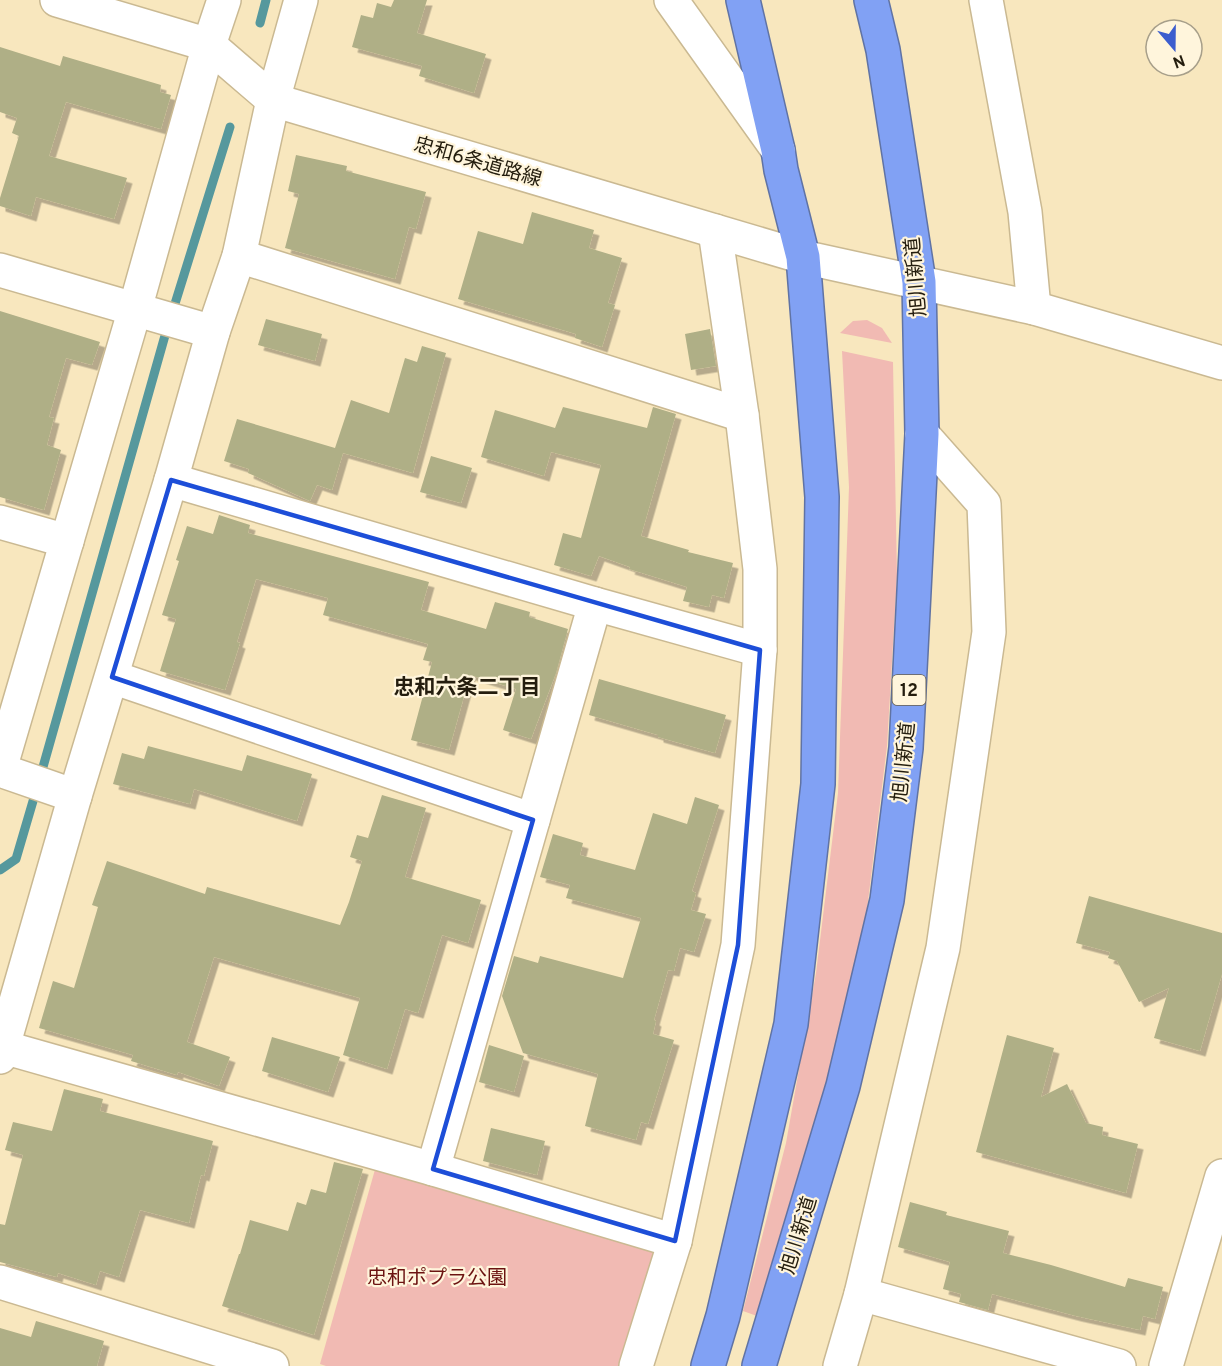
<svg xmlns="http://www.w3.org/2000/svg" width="1222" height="1366" viewBox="0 0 1222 1366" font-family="Overpass,'Noto Sans JP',sans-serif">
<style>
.green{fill:#f1bab3}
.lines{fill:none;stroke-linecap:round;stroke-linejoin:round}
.stream{stroke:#56989d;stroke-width:9}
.building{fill:#afaf86;filter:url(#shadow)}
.street-casing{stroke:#cab992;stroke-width:36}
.highway-casing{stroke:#6073a4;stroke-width:36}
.street{stroke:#fff;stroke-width:33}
.highway{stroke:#81a1f4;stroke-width:33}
.marked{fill:none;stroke:#1d4ed8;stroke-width:4.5;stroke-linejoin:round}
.labels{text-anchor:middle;stroke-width:4.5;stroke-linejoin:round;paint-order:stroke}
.shield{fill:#fff5dc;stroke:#665e4c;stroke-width:1.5}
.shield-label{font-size:18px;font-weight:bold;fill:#241d0e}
.street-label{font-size:20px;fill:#241d0e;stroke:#fff5dc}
.park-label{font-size:20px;fill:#6c1311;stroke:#fff5dc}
.neighbourhood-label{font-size:21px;font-weight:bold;fill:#241d0e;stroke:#fff5dc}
</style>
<defs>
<filter id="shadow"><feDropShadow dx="5.5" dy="5.5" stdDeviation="0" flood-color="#0004"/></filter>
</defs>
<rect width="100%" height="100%" fill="#f8e7be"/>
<!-- green -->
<g class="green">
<polygon points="867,320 882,328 892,343 840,333 853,321"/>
<polygon points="842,351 893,362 897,576 887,746 863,942 828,1081 757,1316 743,1311 786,1143 816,973 838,793 849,487"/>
<polygon points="376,1166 655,1250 621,1366 326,1366 320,1364"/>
</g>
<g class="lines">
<!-- stream -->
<g class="stream">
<polyline points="260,23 266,0"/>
<polyline points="0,870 16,859 43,767 164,339 230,127"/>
</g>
</g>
<!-- building -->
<g class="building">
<polygon points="394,0 427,0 417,33 486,54 474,93 419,76 422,66 352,47 361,15 373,18 377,3 391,7"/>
<polygon points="0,47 60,66 63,56 161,85 160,92 171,95 161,129 66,102 49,156 127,178 114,219 36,197 31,216 0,206 0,198 19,136 12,133 17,118 0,112"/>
<polygon points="296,155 347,166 346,171 426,192 416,229 409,227 395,279 285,248 299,194 288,191"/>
<polygon points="532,212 594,230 589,248 622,258 608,303 615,305 602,347 575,338 576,334 458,299 478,231 523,244"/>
<polygon points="0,311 100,342 92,365 66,358 49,417 54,418 47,445 61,450 44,510 0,497"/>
<polygon points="266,319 322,334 315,361 258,345"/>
<polygon points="710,329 716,366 691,370 685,334"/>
<polygon points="422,346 446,353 413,473 343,453 332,490 317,485 310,501 248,473 249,469 224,461 237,419 335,448 351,400 389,413 405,358 417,362"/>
<polygon points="563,407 647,428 653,407 676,414 641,536 689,550 688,552 733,563 724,598 712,595 709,607 683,601 687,587 629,569 630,567 599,556 591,576 554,565 563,533 581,538 601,465 551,452 544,476 481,457 495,410 555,428"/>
<polygon points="431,456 472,468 461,503 420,492"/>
<polygon points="219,515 250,525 248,533 429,582 421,610 486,629 495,602 530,612 529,617 568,629 556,673 531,739 503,730 516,689 470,675 449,750 411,740 432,662 423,660 428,644 323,615 328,598 256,579 237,642 240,643 225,690 160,671 176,619 162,615 179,561 176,560 187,526 213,534"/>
<polygon points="599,679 726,715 715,753 658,737 658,735 589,715"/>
<polygon points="148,746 242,771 247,755 312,774 297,821 194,789 190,804 113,784 122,753 144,759"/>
<polygon points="382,795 426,808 405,877 481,900 468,943 442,935 418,1013 405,1009 387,1069 343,1055 360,998 214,957 187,1042 230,1057 219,1086 178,1072 177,1075 131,1061 133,1055 39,1028 53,981 74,988 98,907 92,905 107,861 205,894 207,887 340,925 349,902 362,861 350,857 357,835 368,838"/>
<polygon points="695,797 719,805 692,891 696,893 691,910 706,914 694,952 680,948 674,971 668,970 654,1020 656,1021 653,1034 674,1040 648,1124 641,1122 636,1140 585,1126 598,1074 523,1053 502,996 514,956 538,963 540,956 623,978 641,918 566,898 570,885 540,877 553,834 583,843 580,855 635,870 653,813 687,824"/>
<polygon points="1089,896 1222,933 1222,974 1200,1051 1154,1038 1169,988 1139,1002 1117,961 1108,958 1110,952 1076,943"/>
<polygon points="1007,1035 1054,1048 1041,1097 1067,1084 1086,1123 1103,1127 1102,1135 1138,1144 1126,1193 976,1152"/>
<polygon points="272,1037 340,1057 328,1092 262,1071"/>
<polygon points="489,1045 524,1056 514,1092 479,1082"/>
<polygon points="64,1089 103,1099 100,1111 213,1141 204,1176 201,1175 189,1223 140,1210 119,1277 100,1271 96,1285 58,1273 57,1277 0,1262 0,1224 5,1225 23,1155 5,1150 13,1122 52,1131"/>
<polygon points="491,1128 545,1141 537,1175 483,1161"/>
<polygon points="334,1162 363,1169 314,1335 222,1306 239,1254 240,1254 250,1220 288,1231 297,1202 306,1205 311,1189 326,1193"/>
<polygon points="910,1202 947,1212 946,1215 1009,1231 1003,1253 1051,1265 1125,1287 1128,1278 1163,1287 1155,1319 1143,1316 1140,1330 1076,1316 992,1294 988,1310 959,1302 961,1294 943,1289 950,1262 898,1247"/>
<polygon points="36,1321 104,1341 97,1366 0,1366 0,1328 31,1337"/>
</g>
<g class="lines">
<defs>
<g id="street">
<polyline points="57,0 209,45 273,100 803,257 1034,308 1222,363"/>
<polyline points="671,0 778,150"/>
<polyline points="986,0 1025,212 1034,308"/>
<polyline points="239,256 742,415"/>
<polyline points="0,270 213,332"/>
<polyline points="171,480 595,604 760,650"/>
<polyline points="0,522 67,541"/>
<polyline points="112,677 533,820"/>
<polyline points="0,769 135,309 209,45 224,0"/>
<polyline points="0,770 75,796"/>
<polyline points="3,1047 433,1169 675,1241"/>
<polyline points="0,1057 75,796 171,480 213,332 239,256 273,100 301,0"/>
<polyline points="433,1169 595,604"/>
<polyline points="0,1282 272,1366"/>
<polyline points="861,1294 1119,1366"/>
<polyline points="636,1366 675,1241 738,945 760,650 760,569 742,415 715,231"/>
<polyline points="840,1366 861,1294 943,948 989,632 984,504 922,434"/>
<polyline points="1166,1366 1222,1176"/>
</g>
<g id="highway">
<polyline points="708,1366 723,1316 791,1024 818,784 822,497 803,257 781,170 778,150 743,0"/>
<polyline points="759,1366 843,1086 887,900 906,748 922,434 919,282 883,50 871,0"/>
</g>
</defs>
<!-- street casing -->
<use href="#street" class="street-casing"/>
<!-- highway casing -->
<use href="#highway" class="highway-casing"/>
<!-- street -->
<use href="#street" class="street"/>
<!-- highway -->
<use href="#highway" class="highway"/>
</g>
<!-- marked area -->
<path class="marked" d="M171 480 760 650 738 945 675 1241 433 1169 533 820 112 677Z"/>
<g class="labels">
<!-- shield labels -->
<rect class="shield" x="892.5" y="675" width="33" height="30" rx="4.5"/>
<g class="shield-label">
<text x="909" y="696">12</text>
</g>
<!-- street labels -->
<g class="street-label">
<text transform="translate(478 161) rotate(16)" y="7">忠和6条道路線</text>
<text transform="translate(915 277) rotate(-95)" y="7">旭川新道</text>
<text transform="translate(903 762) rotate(-84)" y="7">旭川新道</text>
<text transform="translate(798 1235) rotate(-73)" y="7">旭川新道</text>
</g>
<!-- park labels -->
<g class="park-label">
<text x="437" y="1284">忠和ポプラ公園</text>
</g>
<!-- neighbourhood labels -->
<g class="neighbourhood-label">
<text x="467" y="694">忠和六条二丁目</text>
</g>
</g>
<!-- north arrow -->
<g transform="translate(1174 48) rotate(160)"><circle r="28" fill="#fff5dc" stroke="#a79f8a" stroke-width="1.5"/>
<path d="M0-4.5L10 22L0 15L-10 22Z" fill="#3c5dce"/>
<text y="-9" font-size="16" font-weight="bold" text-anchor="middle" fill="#241d0e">N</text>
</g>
</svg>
